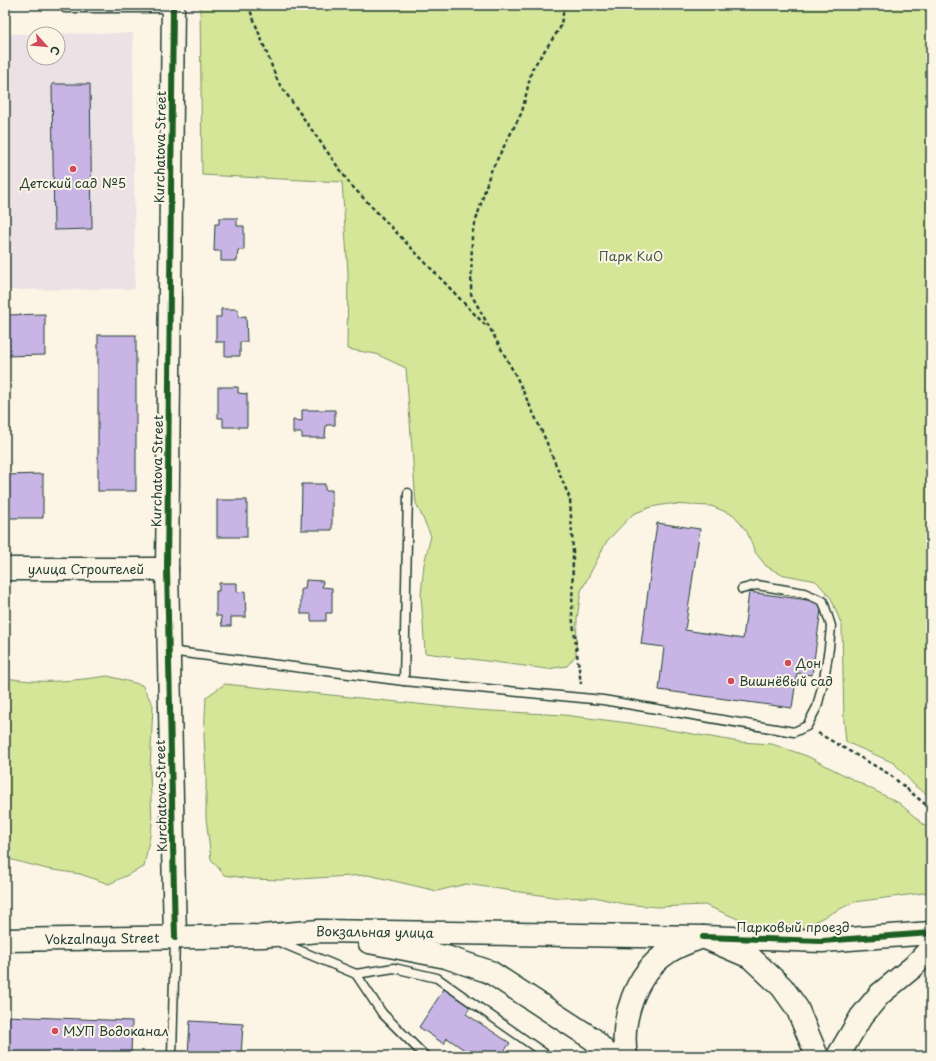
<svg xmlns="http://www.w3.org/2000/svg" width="936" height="1061" viewBox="0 0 936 1061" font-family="'Playpen Sans',sans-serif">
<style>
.built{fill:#ece2e5;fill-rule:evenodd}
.green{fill:#d5e699;stroke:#7a9266}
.building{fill:#c8b5e5;stroke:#1f3d34}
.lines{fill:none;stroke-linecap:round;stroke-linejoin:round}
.lane-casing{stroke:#1f3d34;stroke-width:11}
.secondary-casing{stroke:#1f3d34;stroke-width:25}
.path{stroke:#1f3d34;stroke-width:2.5;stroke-dasharray:4 3;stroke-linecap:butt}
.lane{stroke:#fcf5e5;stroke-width:8}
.secondary{stroke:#fcf5e5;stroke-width:22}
.cycleway-casing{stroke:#fcf5e5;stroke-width:8}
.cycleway{stroke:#1b5e20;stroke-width:6}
.poi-dot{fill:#d1495b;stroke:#fcf5e5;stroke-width:1.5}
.labels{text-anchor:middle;stroke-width:4;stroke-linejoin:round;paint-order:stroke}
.street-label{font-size:13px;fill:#1f3d34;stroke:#fcf5e5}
.poi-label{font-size:13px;fill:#1f3d34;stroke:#fcf5e5;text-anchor:start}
.park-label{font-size:13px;fill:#435f48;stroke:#fcf5e5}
</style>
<rect width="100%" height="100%" fill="#fcf5e5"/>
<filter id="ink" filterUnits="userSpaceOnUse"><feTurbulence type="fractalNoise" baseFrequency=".025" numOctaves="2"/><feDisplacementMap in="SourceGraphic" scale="8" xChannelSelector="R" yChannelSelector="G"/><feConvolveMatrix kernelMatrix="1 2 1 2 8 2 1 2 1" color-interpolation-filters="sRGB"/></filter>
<g filter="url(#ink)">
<!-- built -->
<path class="built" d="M133 33 135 289 5 290V34ZM34 34H58V58H34Z"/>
<!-- green -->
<g class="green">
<polygon points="200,5 931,5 931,797 916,787 894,763 846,742 844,722 842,626 831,598 816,581 780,574 766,566 755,552 747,532 734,515 711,506 668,504 651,507 633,514 607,541 581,591 577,619 576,655 567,666 547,669 425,653 421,595 424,564 431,536 416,503 406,368 376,354 347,349 348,273 342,182 202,175"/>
<path d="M108 676 142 685 153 705 150 770 152 825 144 867 109 884 80 874 47 869 5 858V678C43 684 71 681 108 676Z"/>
<polygon points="225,684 475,710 564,715 629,723 740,742 772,744 807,756 899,803 931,831 931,892 854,902 800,929 766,931 705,905 657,907 624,904 594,897 560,898 466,884 437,891 368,875 281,880 252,879 224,875 211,859 206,818 206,773 204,737 206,697"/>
</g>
<!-- building -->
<g class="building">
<polygon points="52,84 90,84 92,229 54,230"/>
<polygon points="219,218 237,218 237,226 244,226 244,250 238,250 237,261 221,261 221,251 214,251 215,224 219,224"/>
<polygon points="221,309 238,309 238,317 246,316 247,342 240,342 240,356 225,356 225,342 216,342 216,317 221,317"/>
<polygon points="45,314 45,355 5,356 5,315"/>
<rect x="98" y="335" width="38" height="156"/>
<polygon points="218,387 238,387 238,393 247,394 247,427 223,427 223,418 218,418"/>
<polygon points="302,410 335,410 335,425 326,425 325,438 302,438 302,433 293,433 293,420 302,421"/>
<polygon points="43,474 43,518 5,518 5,475"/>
<polygon points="302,484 325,484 325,490 332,490 332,530 301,530"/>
<rect x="217" y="500" width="30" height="37"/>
<polygon points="657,523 700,529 685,630 743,639 749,592 822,602 812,675 797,673 792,708 659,690 664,647 641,644"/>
<polygon points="306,580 323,581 322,587 332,588 332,613 326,613 326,621 311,621 311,614 301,614 301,589 305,589"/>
<polygon points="219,583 237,583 237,592 245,591 246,617 231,617 231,626 222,626 221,616 216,616 216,591 219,591"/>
<polygon points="444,989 470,1007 466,1014 510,1043 501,1056 463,1056 466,1051 447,1038 444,1044 419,1027"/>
<polygon points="5,1016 132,1021 131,1056 5,1056"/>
<polygon points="190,1021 243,1024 241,1056 188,1056"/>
</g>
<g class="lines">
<defs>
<g id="lane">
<polyline points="65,5 65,8 173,8"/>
<polyline points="169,651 404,681 603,700 794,732 807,726 817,707 824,679 829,648 831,626 823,601 804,593 757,585 742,589"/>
<polyline points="404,681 408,493"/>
<polyline points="277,941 356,974 394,968 437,978 548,1056"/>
<polyline points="356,974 382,1013 425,1056"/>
<polyline points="172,1056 175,939"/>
</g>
<g id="secondary">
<polyline points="173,5 167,569 175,938"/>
<path id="s1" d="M5 569H167"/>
<path id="s2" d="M5 940 263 936 319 931 703 937 822 941 931 933"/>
<polyline points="369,942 446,957 490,972 593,1039 609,1056"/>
<path d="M626 1056C620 1020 635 974 667 953 678 945 691 941 703 937L750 957 782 987 797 1008 817 1056"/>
<polyline points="838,1056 861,1017 880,994 913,967 931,948"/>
</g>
</defs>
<!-- lane casing -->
<use href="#lane" class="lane-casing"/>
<!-- secondary casing -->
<use href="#secondary" class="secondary-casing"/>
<!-- path -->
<g class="path">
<polyline points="248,5 278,82 350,184 487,327"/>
<polyline points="565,5 560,28 532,69 522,112 490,173 472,234 471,294 516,376 544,436 570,499 573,552 572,615 581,684"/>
<polyline points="818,733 889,774 931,809"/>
</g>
<!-- lane -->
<use href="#lane" class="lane"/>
<!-- secondary -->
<use href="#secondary" class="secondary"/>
<defs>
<g id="cycleway">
<polyline points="173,5 167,569 175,938"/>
<polyline points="703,937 822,941 931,933"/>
</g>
</defs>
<!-- cycleway casing -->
<use href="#cycleway" class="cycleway-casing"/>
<!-- cycleway -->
<use href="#cycleway" class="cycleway"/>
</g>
</g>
<!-- markers -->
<g class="poi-dot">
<circle cx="73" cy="169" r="4"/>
<circle cx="788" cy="663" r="4"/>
<circle cx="731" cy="681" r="4"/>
<circle cx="55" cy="1031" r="4"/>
</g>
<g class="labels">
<!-- street labels -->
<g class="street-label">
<text transform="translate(160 147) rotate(-89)" y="5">Kurchatova Street</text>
<text transform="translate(157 471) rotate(-89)" y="5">Kurchatova Street</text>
<text dy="5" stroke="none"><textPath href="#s1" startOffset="81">улица Строителей</textPath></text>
<text transform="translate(161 796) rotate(-91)" y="5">Kurchatova Street</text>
<text x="793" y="932">Парковый проезд</text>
<text dy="5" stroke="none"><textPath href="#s2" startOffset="370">Вокзальная улица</textPath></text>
<text dy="5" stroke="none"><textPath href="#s2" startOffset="97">Vokzalnaya Street</textPath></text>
</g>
<!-- poi labels -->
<g class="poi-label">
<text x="73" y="188" text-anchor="middle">Детский сад №5</text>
<text x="796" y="668">Дон</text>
<text x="739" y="686">Вишнёвый сад</text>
<text x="63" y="1036">МУП Водоканал</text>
</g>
<!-- park labels -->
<g class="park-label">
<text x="631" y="261">Парк КиО</text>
</g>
</g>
<!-- margin -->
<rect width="936" height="1061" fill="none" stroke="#fcf5e5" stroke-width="20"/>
<rect x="10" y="10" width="916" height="1041" fill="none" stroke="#1f3d34" stroke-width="1.5" filter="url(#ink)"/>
<!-- north arrow -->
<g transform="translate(46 46) rotate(117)"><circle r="19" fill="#fcf5e5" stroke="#a4ab9e"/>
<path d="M0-3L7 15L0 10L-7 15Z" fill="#d1495b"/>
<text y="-6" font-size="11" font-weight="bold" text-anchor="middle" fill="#1f3d34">С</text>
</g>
</svg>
